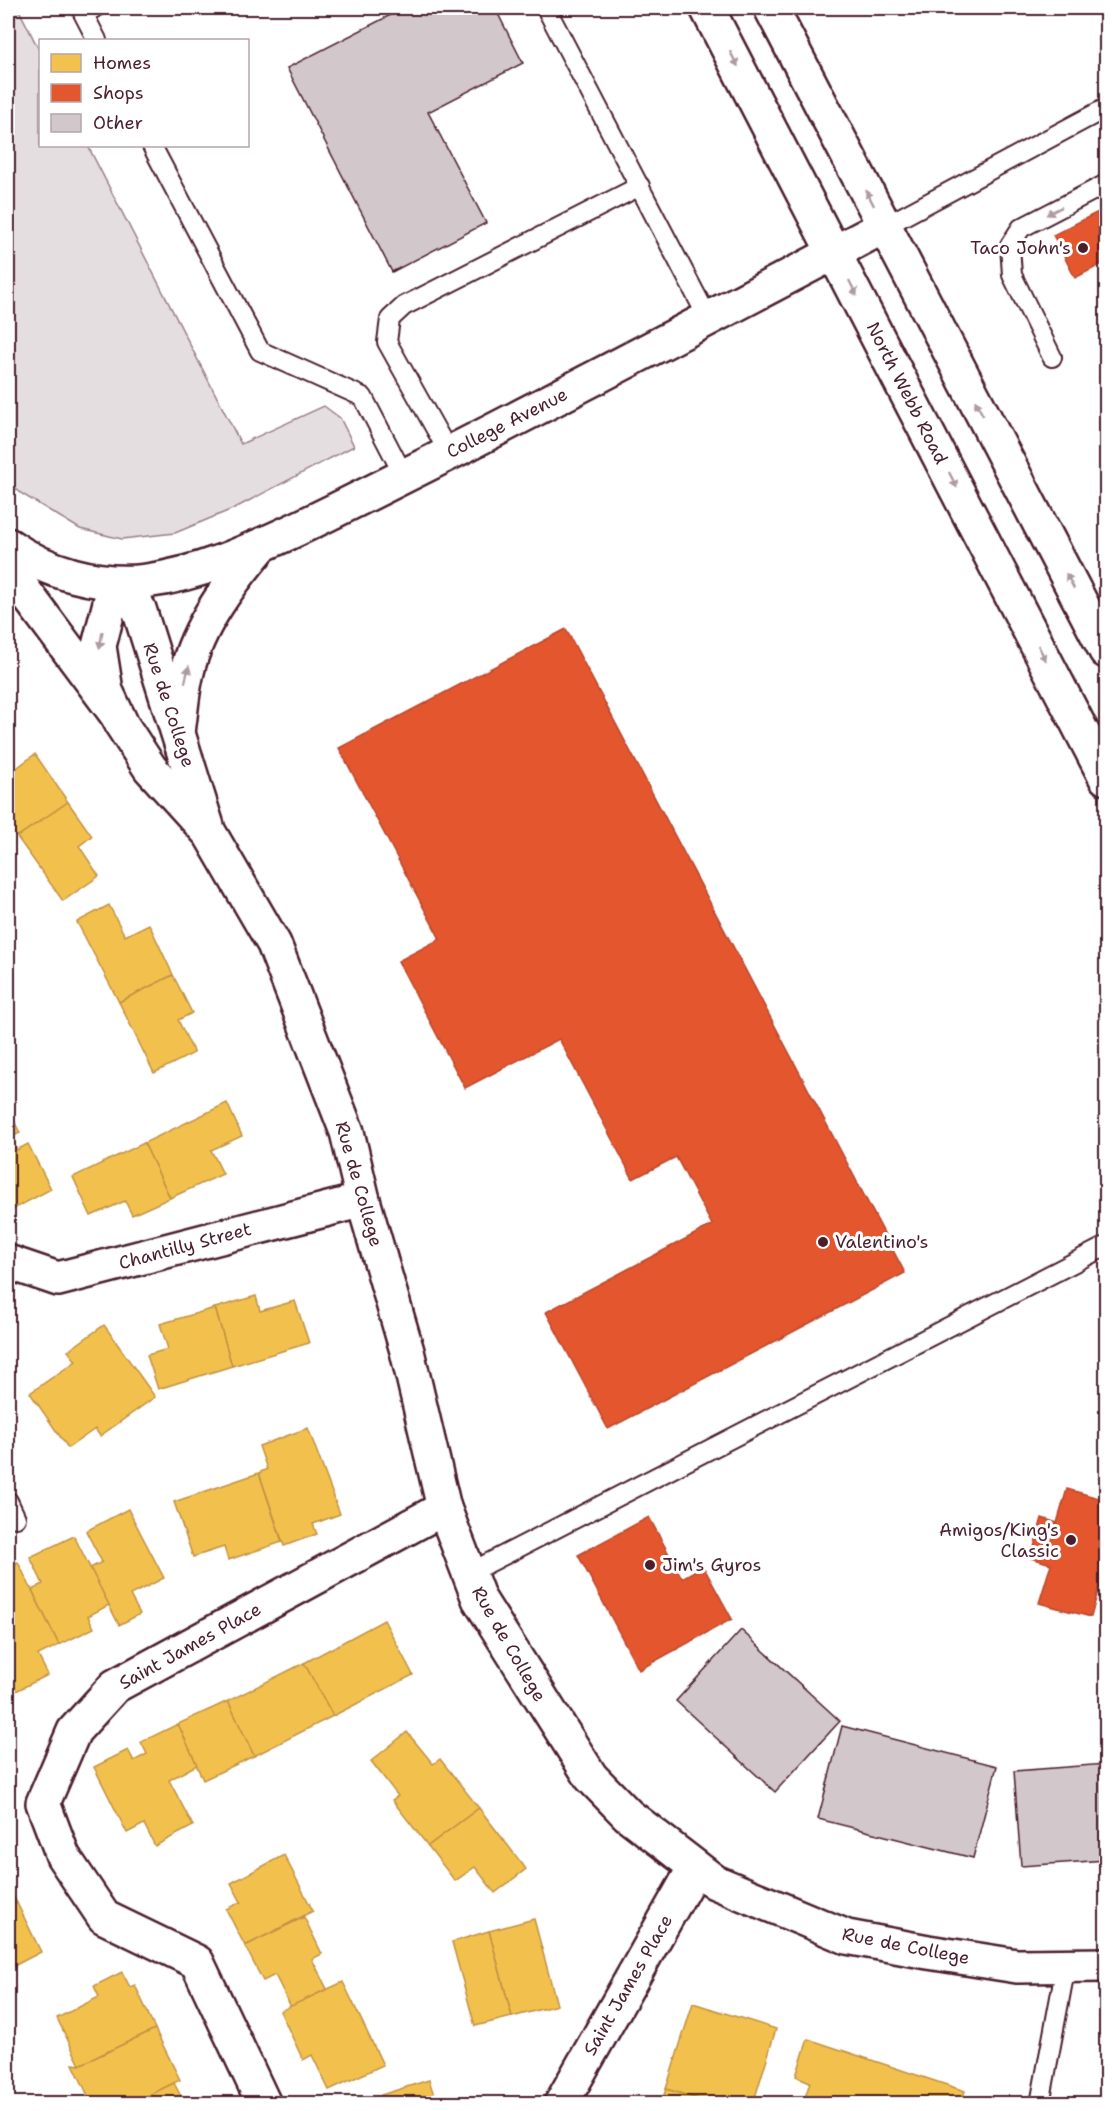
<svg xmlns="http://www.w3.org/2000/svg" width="1114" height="2111" viewBox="0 0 1114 2111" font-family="'Shantell Sans',sans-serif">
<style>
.green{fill:#e5dee0;stroke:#987e86;stroke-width:1.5}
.homes{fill:#f2c14e;stroke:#c09044;stroke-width:1.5}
.shops{fill:#e4572e;stroke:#b6462d;stroke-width:1.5}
.building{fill:#d2c7cb;stroke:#4a1f2b;stroke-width:1.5}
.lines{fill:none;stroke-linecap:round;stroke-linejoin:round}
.lane-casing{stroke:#4a1f2b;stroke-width:22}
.street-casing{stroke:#4a1f2b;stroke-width:38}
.secondary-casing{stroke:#4a1f2b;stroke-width:38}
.lane{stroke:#fff;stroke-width:18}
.street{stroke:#fff;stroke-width:33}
.secondary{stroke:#fff;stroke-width:33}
.oneway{fill:#ae9aa0}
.poi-dot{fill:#4a1f2b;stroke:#fff;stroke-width:2}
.labels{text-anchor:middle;stroke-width:6;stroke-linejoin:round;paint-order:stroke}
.poi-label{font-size:18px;fill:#4a1f2b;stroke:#fff;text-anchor:end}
.street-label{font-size:18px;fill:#4a1f2b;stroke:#fff}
</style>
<rect width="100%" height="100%" fill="#fff"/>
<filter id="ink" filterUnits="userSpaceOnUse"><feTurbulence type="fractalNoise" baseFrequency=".0167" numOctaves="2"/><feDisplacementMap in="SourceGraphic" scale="12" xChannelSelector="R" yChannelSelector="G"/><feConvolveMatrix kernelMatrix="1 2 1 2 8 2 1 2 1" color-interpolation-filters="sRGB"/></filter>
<g filter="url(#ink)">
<!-- green -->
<polygon class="green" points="8,8 18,8 40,52 40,146 88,146 241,444 324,406 340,418 354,446 235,508 175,533 122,539 80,529 22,494 8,482"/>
<!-- homes -->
<g class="homes">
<polygon points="35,754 68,802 17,837 8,823 8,761 14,770"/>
<polygon points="68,802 92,836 79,846 99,876 63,901 17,837"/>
<polygon points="109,905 125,936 149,924 173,975 119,1002 77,922"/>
<polygon points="173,975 192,1013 178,1020 194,1053 154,1073 119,1002"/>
<polygon points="227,1103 242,1136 211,1150 223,1174 170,1198 144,1143"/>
<polygon points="8,1109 20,1133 8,1139"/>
<polygon points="11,1138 17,1150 28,1144 51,1189 8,1212 8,1139"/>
<polygon points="144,1143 170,1198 132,1215 125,1201 91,1216 73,1177"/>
<polygon points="256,1296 260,1311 295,1301 309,1343 232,1366 215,1308"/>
<polygon points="215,1308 232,1366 158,1389 147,1355 168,1349 160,1324"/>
<polygon points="104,1325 155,1397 100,1436 95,1429 68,1448 30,1393 76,1361 68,1351"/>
<polygon points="308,1428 340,1514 313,1524 317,1534 284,1546 259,1473 267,1469 259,1446"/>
<polygon points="259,1473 282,1542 228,1560 224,1547 193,1557 174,1502"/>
<polygon points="128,1509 164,1578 130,1595 140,1614 119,1625 90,1568 102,1562 86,1531"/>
<polygon points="74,1536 109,1605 88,1616 94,1628 59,1645 32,1590 43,1584 30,1557"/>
<polygon points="18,1562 59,1645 38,1655 48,1675 14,1692 8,1679 8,1567"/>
<polygon points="384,1620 413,1675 333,1716 304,1663"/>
<polygon points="304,1663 333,1716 254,1756 228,1701"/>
<polygon points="228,1701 254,1756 203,1780 178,1724"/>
<polygon points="178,1724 197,1765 169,1780 193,1826 155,1846 144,1824 127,1833 94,1767 128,1750 134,1761 147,1754 141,1742"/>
<polygon points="407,1732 433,1764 440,1759 479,1808 428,1846 392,1800 398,1796 371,1761"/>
<polygon points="479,1808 526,1869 495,1893 475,1867 455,1881 428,1846"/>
<polygon points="284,1855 313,1911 245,1946 226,1909 241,1902 231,1883"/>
<polygon points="8,1886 17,1903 8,1908"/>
<polygon points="17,1903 41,1952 8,1969 8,1908"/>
<polygon points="304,1917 322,1954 312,1959 327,1989 291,2007 275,1975 263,1981 245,1946"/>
<polygon points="534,1919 557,2005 512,2017 489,1931"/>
<polygon points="489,1931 512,2017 475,2026 452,1942"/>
<polygon points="122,1972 130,1987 135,1985 155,2029 80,2065 57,2018 99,1997 94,1986"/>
<polygon points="343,1982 383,2065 329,2090 312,2055 303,2060 280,2011"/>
<polygon points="693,2003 776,2029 753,2104 714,2104 666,2089"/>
<polygon points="155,2029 180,2080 131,2104 92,2104 73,2064 80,2065"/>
<polygon points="808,2039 965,2091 961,2104 803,2104 810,2082 796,2076"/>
<polygon points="429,2080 437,2104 384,2104 381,2095"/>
<polygon points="174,2083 185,2104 131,2104"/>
<polygon points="666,2089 714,2104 661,2104"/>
</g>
<!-- shops -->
<g class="shops">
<polygon points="1106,208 1106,262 1075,278 1053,235"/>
<polygon points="566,629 905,1273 608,1429 546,1312 712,1225 676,1157 633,1179 559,1039 465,1088 398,961 440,939 339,748"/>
<polygon points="1067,1489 1106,1500 1106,1561 1091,1617 1039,1603 1051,1564 1031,1558 1042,1518 1057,1523"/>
<polygon points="649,1517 682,1578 703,1566 732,1619 639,1670 578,1555"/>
</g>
<!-- building -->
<g class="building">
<polygon points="404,8 495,8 523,63 428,112 486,223 392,272 287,68"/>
<polygon points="741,1630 840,1721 775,1792 676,1701"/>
<polygon points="842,1726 997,1766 973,1858 818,1819"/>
<polygon points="1106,1764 1106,1860 1021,1866 1014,1771"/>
</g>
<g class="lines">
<defs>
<g id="lane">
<polyline points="95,8 83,13 97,40"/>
<polyline points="546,8 708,318"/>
<polyline points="152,146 260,351 363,397 404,476"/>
<polyline points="885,226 1106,108"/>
<polyline points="1052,357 1012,275 1010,245 1021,228 1106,184"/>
<polyline points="449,453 387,342 390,319 404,306 640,186"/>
<polyline points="8,1501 16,1518"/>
<polyline points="469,1573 1106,1246"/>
<polyline points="1040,2104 1066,1965"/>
</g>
<g id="street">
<polyline points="115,583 99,646 106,691 122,725 150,768 210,834 274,944 347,1132 363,1200 407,1351 444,1508 479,1599 591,1777 628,1815 715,1882 847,1937 928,1952 1017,1966 1106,1965"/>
<polyline points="115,583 139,609 207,826"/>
<polyline points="8,1262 58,1279 363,1200"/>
<polyline points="264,2104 197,1962 104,1917 63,1856 43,1803 74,1731 115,1686 444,1508"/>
<polyline points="561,2104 695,1867"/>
</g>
<g id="secondary">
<polyline points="707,8 1106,778"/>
<polyline points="771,8 1106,651"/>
<path d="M8 545C46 572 99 587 146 581 201 574 251 550 301 527 345 506 388 484 432 462 583 385 734 305 885 226"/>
<polyline points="8,569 117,715"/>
<path d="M178 732C181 712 182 691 187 672 197 626 231 582 261 546"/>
</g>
</defs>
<!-- lane casing -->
<use href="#lane" class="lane-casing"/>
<!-- street casing -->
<use href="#street" class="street-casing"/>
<!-- secondary casing -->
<use href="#secondary" class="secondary-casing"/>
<!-- lane -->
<use href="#lane" class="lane"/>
<!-- street -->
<use href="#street" class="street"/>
<!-- secondary -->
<use href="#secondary" class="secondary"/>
</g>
<!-- one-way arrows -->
<defs><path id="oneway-solid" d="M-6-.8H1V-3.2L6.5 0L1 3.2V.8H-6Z" transform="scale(1.5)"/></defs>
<g class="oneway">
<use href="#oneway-solid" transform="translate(734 59) rotate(62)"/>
<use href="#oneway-solid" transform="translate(870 198) rotate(-117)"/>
<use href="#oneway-solid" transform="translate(1054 211) rotate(153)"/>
<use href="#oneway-solid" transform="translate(853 288) rotate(63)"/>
<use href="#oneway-solid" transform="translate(979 408) rotate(-118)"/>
<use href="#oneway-solid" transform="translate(953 480) rotate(63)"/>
<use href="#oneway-solid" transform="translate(1070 581) rotate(-118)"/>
<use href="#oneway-solid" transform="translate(101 640) rotate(100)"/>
<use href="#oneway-solid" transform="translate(1042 653) rotate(63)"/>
<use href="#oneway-solid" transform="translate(187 674) rotate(-77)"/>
</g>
</g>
<!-- markers -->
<g class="poi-dot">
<circle cx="1083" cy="248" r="6"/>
<circle cx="823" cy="1242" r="6"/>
<circle cx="1071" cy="1540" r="6"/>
<circle cx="650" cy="1565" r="6"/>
</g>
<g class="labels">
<!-- poi labels -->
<g class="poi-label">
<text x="1071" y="254">Taco John's</text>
<text x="835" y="1248" text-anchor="start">Valentino's</text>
<text x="1059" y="1536">Amigos/King's<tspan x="1059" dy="21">Classic</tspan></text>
<text x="662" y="1571" text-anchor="start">Jim's Gyros</text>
</g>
<!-- street labels -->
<g class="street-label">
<text transform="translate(907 393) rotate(63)" y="6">North Webb Road</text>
<text transform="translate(507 423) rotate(-27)" y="6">College Avenue</text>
<text transform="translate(169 705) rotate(72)" y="6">Rue de College</text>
<text transform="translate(359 1184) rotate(74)" y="6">Rue de College</text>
<text transform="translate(185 1246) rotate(-15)" y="6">Chantilly Street</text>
<text transform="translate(509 1644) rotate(60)" y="6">Rue de College</text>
<text transform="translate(190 1646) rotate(-29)" y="6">Saint James Place</text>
<text transform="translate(906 1946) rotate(11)" y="6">Rue de College</text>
<text transform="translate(628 1985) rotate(-60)" y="6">Saint James Place</text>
</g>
</g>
<!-- margin -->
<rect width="1114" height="2111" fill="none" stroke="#fff" stroke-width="30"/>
<rect x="15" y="15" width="1084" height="2081" fill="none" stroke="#4a1f2b" stroke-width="2" filter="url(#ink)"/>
<!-- legend -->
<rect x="39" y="39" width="210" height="108" fill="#ffffff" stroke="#b7a5aa" stroke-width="1.5"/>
<rect x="51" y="54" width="30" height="18" fill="#f2c14e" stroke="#b7a5aa" stroke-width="1.5"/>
<text x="93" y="69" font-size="18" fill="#4a1f2b">Homes</text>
<rect x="51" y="84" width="30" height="18" fill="#e4572e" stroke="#b7a5aa" stroke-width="1.5"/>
<text x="93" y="99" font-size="18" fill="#4a1f2b">Shops</text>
<rect x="51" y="114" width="30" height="18" fill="#d2c7cb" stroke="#b7a5aa" stroke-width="1.5"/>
<text x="93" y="129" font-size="18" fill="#4a1f2b">Other</text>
</svg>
